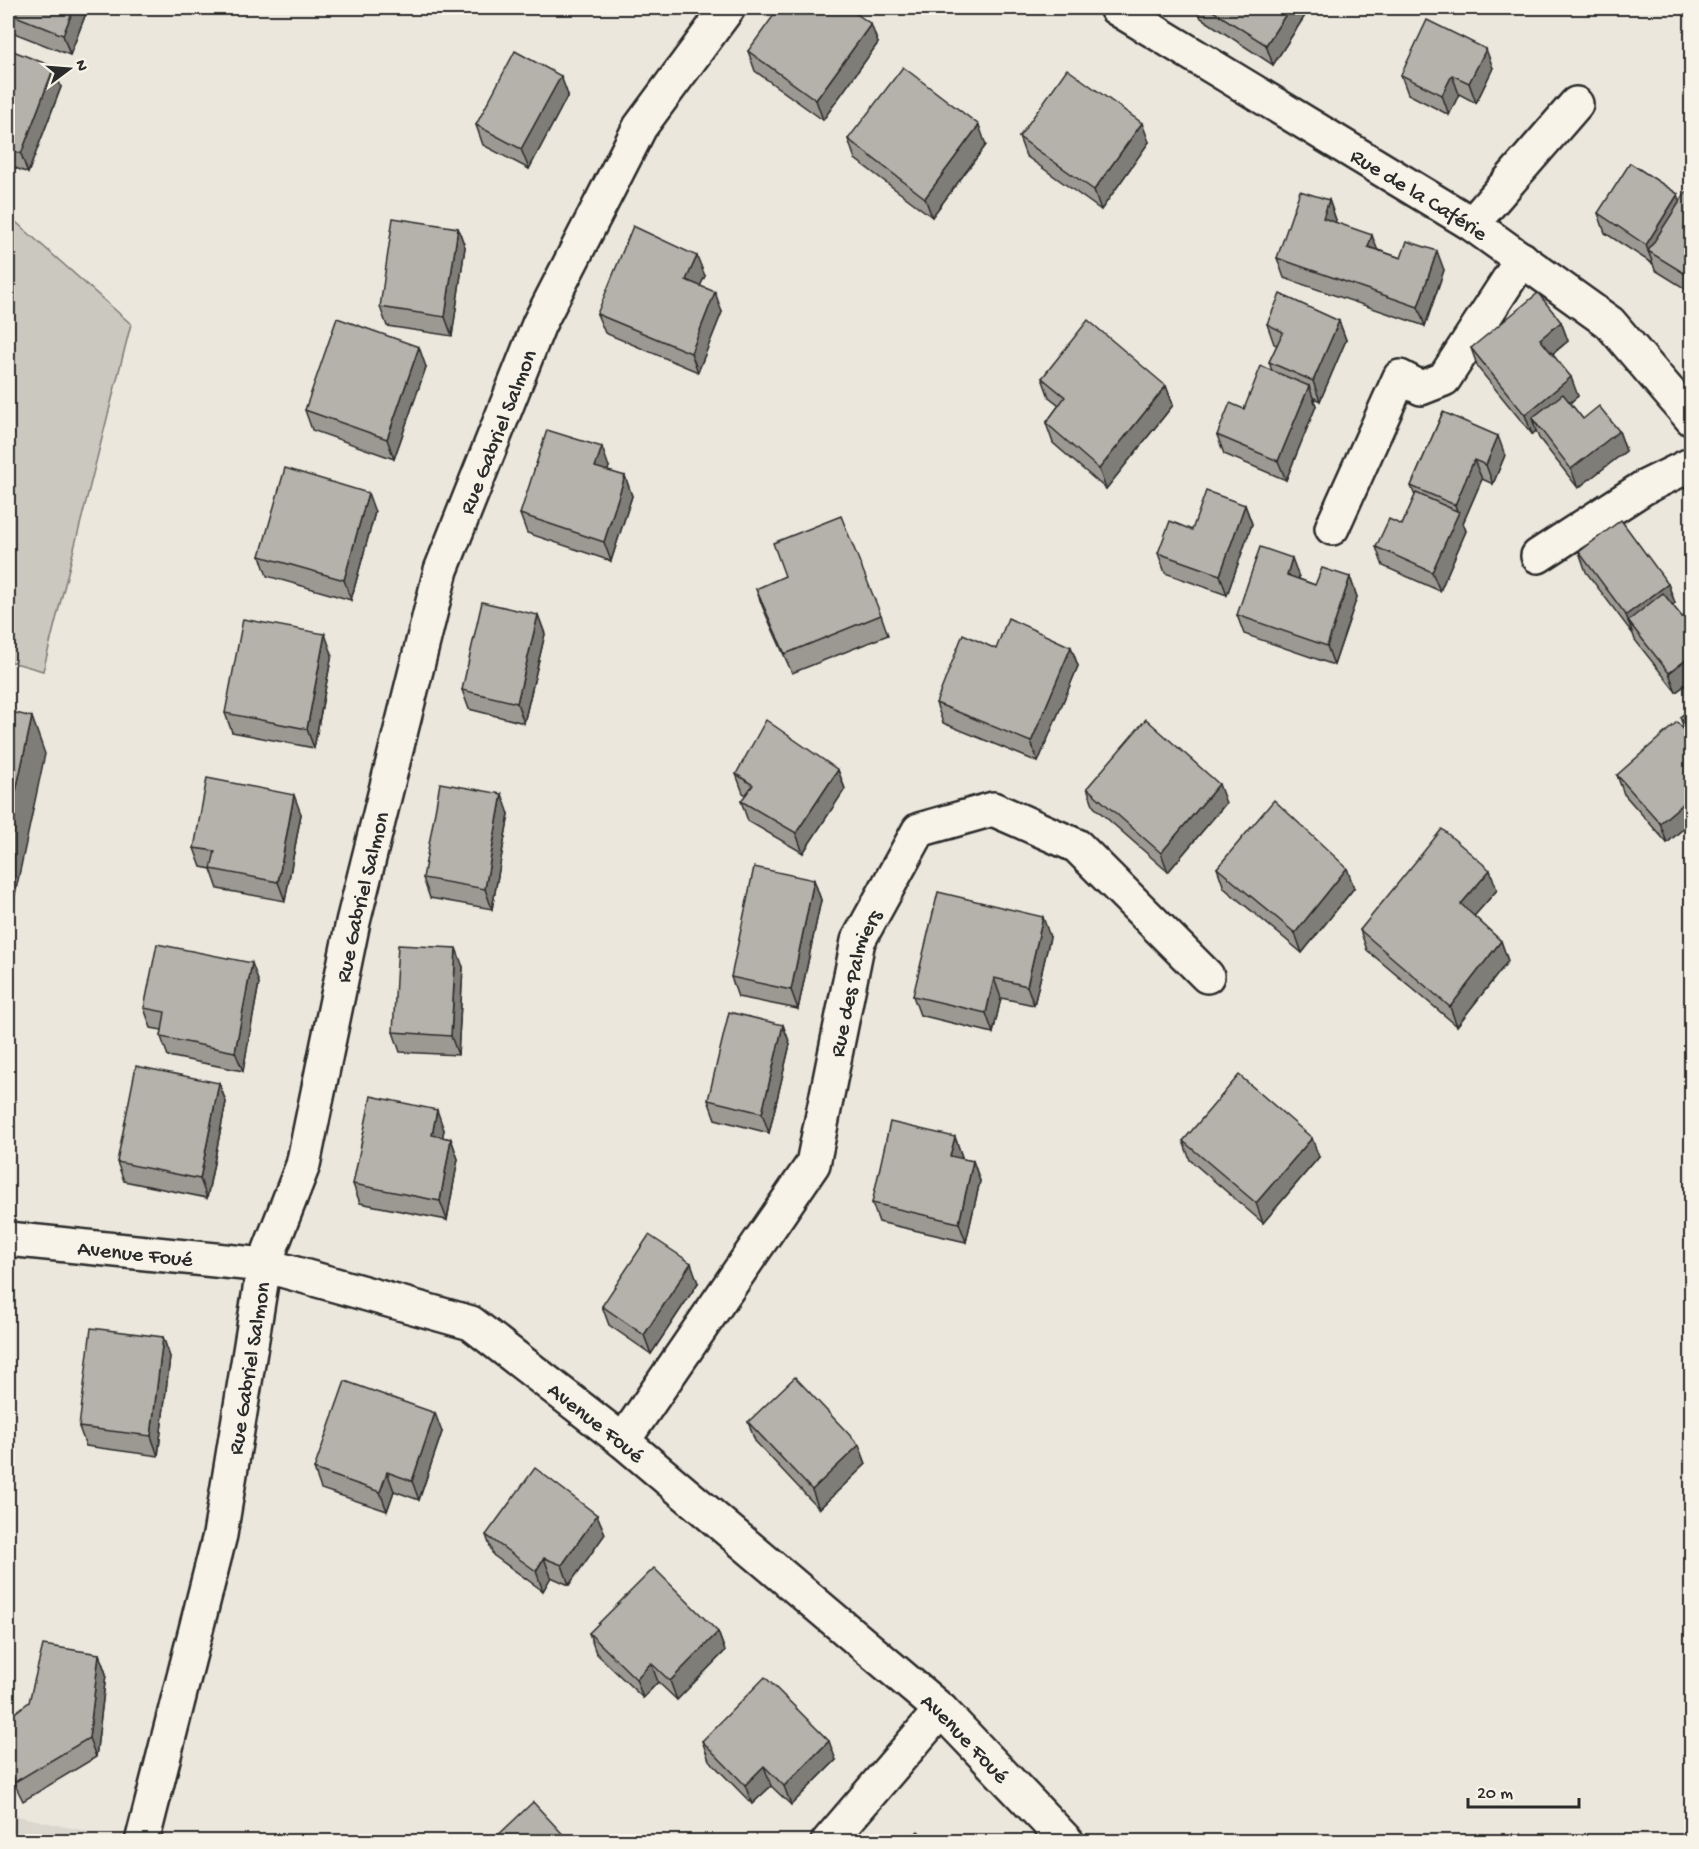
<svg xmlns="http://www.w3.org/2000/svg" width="1699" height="1849" viewBox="0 0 1699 1849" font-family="'Gochi Hand',sans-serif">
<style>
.built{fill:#dbd7ce}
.green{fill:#cbc8bf;stroke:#7b7a75;stroke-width:1.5}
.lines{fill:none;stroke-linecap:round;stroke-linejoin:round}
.minor-casing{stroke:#2b2b2b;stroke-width:38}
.minor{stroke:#f7f3e8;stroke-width:33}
.wall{fill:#9c9993;stroke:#2b2b2b;stroke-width:1.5}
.shaded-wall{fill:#7f7d78;stroke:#2b2b2b;stroke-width:1.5}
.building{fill:#b5b2ab;stroke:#2b2b2b;stroke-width:1.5}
.labels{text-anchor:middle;stroke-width:5;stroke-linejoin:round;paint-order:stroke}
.street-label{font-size:22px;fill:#2b2b2b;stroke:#f7f3e8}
</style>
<rect width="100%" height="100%" fill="#ebe7dd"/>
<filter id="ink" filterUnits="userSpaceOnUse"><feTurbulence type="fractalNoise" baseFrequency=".0167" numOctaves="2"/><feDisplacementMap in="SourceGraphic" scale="12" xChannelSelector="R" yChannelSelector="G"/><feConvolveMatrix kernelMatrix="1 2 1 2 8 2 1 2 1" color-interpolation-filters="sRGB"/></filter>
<g filter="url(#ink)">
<!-- built -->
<polygon class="built" points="8,1814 90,1832 88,1841 8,1841"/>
<!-- green -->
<polygon class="green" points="8,215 131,324 43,671 8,661"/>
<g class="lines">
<defs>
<g id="minor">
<path id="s1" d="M1116 8 1472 224 1610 323 1692 419"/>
<polyline points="1472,224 1576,104"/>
<polyline points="1332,528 1400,377 1421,388 1444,379 1522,259"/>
<polyline points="1538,556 1643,488 1692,464"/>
<path id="s2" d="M8 1239 264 1265 471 1323 623 1441 941 1710 1067 1842"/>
<path id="s3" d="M623 1441 813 1164 858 941 919 830 993 809 1077 846 1207 976"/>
<path id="s4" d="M142 1842 220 1535 264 1265 303 1165 353 922 441 570 539 324 640 127 728 8"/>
<polyline points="828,1842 941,1710"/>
</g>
</defs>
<!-- minor casing -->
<use href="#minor" class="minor-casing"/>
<!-- minor -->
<use href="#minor" class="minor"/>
</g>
<!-- wall -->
<g class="wall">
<polygon points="8,8 88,8 70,55 9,31 8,25"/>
<polygon points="1197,8 1310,8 1273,65 1201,18"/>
<polygon points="878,43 823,120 755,71 748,51"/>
<polygon points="8,49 61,87 28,173 8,165"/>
<polygon points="1493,68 1476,103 1459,94 1449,115 1408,94 1401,75"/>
<polygon points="568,95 529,169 483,145 476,125"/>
<polygon points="1019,137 1149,142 1101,210 1026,156"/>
<polygon points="848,139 986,145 932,217 855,159"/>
<polygon points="1692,195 1692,293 1655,270 1653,264 1605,233 1598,213 1680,200"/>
<polygon points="1329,200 1336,220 1335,222 1378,250 1401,258 1444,270 1425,326 1284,278 1277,258"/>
<polygon points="458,228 465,247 452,336 387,326 380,307"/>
<polygon points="705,276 700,286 722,312 698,372 605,333 597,314"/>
<polygon points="1339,321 1346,340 1320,401 1314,398 1316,406 1286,480 1224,454 1217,435 1244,409 1272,371 1269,362 1277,345 1274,344 1267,324"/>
<polygon points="1561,322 1568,341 1553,354 1578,396 1570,403 1583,419 1619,431 1626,451 1578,488 1539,438 1536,431 1532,434 1478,368 1471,348"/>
<polygon points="426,367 394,459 312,430 305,410"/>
<polygon points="1042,378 1166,386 1173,405 1106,489 1053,443 1046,423 1059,405 1049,397"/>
<polygon points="1443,412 1505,455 1493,484 1482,479 1463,523 1466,531 1440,591 1383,566 1376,547 1402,525 1415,496 1411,486"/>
<polygon points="609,467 607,471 625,476 632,496 611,561 527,533 520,514"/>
<polygon points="1245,505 1252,524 1227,595 1165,573 1158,553 1192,530"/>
<polygon points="375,512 351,600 267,576 260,556"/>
<polygon points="1579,552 1668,584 1675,603 1672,605 1682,617 1692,613 1692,680 1676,692 1635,640 1633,634 1586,572"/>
<polygon points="1299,577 1299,579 1315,585 1350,577 1357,597 1334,665 1244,634 1237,615"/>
<polygon points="756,589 881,615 888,635 792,673 763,608"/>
<polygon points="538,615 545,634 524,723 469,709 462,690"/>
<polygon points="1071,647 1078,666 1038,762 943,723 936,703 996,649"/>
<polygon points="332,654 314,748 232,732 225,713"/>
<polygon points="1692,708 1692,821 1667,843 1624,794 1617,775 1685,732 1680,717"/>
<polygon points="838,770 845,789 803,853 748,821 741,801 746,795 743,793 736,774"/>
<polygon points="1087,788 1226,803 1168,872 1094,807"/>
<polygon points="301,814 285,901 218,889 211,869 201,867 194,848"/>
<polygon points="509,814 492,909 430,898 423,878"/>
<polygon points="1217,868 1354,888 1302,953 1224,888"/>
<polygon points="814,880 821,900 798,1009 738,997 731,977"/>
<polygon points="1497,890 1474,916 1501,941 1508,961 1457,1026 1367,950 1360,930"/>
<polygon points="1050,937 1034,1005 1001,998 993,1033 920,1015 913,996"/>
<polygon points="463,967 458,1055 400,1052 393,1032"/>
<polygon points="259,983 243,1071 168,1056 161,1037 162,1030 151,1028 144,1008"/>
<polygon points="783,1025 790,1044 769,1133 715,1119 708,1100"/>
<polygon points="219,1083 226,1102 207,1198 124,1181 117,1162"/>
<polygon points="444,1130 442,1137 451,1139 458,1159 447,1220 360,1203 353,1184"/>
<polygon points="955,1137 962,1157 962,1159 973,1161 980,1181 966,1242 879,1222 872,1203"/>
<polygon points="1183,1141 1319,1157 1263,1223 1190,1160"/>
<polygon points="698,1283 651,1354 609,1325 602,1306"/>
<polygon points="163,1337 170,1357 158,1456 86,1446 79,1427"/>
<polygon points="748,1422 859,1445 866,1464 819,1509 755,1441"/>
<polygon points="442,1432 419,1500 394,1491 387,1511 321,1489 314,1469"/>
<polygon points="597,1515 605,1534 569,1585 551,1577 543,1591 493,1555 486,1535"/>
<polygon points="718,1632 725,1651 677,1700 658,1682 643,1698 596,1653 589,1633"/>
<polygon points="99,1654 106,1674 96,1757 23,1801 8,1771 8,1718"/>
<polygon points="702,1741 836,1760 791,1805 771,1786 752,1804 709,1760"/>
</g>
<!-- shaded-wall -->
<g class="shaded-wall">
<polygon points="74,8 88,8 70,55 63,35"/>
<polygon points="1290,8 1310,8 1273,65 1266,45"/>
<polygon points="871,24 878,43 823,120 816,100"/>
<polygon points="1486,49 1493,68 1476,103 1469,83"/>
<polygon points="54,67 61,87 28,173 21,154"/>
<polygon points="1452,75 1459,94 1449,115 1442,95"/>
<polygon points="561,76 568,95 529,169 521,149"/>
<polygon points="1142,123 1149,142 1101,210 1094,190"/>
<polygon points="979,125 986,145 932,217 925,198"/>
<polygon points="1678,194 1685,214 1648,251 1653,264 1646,245"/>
<polygon points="1329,200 1336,220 1330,238 1323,218"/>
<polygon points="458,228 465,247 452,336 445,317"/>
<polygon points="1372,235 1379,254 1368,247"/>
<polygon points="1437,251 1444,270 1425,326 1418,307"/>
<polygon points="697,256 705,276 693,300 686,280"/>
<polygon points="1692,267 1692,289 1687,275"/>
<polygon points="715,292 722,312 698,372 691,353"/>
<polygon points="1339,321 1346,340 1320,401 1313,381"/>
<polygon points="1561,322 1568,341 1547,358 1540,339"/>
<polygon points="419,347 426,367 394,459 387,439"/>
<polygon points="1571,377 1578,396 1539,428 1532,418 1536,431 1532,434 1525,415"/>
<polygon points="1166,386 1173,405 1106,489 1099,469"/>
<polygon points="1309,386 1316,406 1286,480 1278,461"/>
<polygon points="1619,431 1626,451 1578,488 1571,469"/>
<polygon points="1498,436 1505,455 1493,484 1486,465"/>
<polygon points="602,447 609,467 602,487 595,467"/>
<polygon points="1474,460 1482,479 1463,523 1466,531 1440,591 1432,572 1458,514 1455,505"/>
<polygon points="625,476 632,496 611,561 604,542"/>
<polygon points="368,493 375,512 351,600 344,580"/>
<polygon points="1245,505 1252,524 1227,595 1220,575"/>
<polygon points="1292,558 1299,577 1294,595 1287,575"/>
<polygon points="1350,577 1357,597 1334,665 1327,646"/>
<polygon points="1668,584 1675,603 1637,632 1628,621 1633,634 1626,615"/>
<polygon points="538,615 545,634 524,723 517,703"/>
<polygon points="325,634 332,654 314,748 307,729"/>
<polygon points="1071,647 1078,666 1038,762 1031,742"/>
<polygon points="1692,655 1692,680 1676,692 1669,673"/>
<polygon points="32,717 45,754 8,927 8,828"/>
<polygon points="838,770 845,789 803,853 796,833"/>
<polygon points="1219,784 1226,803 1168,872 1161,853"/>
<polygon points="502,794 509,814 492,909 485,889"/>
<polygon points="294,795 301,814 285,901 278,882"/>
<polygon points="1692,796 1692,821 1667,843 1660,823"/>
<polygon points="1347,868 1354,888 1302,953 1295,933"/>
<polygon points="1490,870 1497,890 1468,923 1461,904"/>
<polygon points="814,880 821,900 798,1009 791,990"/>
<polygon points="1043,917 1050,937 1034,1005 1027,986"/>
<polygon points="1501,941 1508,961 1457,1026 1450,1007"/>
<polygon points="456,948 463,967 458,1055 451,1036"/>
<polygon points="252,963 259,983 243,1071 235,1052"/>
<polygon points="994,978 1001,998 993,1033 986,1013"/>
<polygon points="783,1025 790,1044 769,1133 762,1113"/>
<polygon points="219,1083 226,1102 207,1198 200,1179"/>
<polygon points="437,1110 444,1130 439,1155 432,1135"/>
<polygon points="955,1137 962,1157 957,1176 950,1156"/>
<polygon points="1312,1138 1319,1157 1263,1223 1256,1203"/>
<polygon points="451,1139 458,1159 447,1220 440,1201"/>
<polygon points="973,1161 980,1181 966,1242 959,1223"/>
<polygon points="691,1263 698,1283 651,1354 644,1335"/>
<polygon points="163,1337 170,1357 158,1456 151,1436"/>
<polygon points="435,1413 442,1432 419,1500 412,1481"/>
<polygon points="859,1445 866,1464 819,1509 812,1490"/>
<polygon points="387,1472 394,1491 387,1511 380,1492"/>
<polygon points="597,1515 605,1534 569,1585 562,1565"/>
<polygon points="544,1558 551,1577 543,1591 536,1571"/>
<polygon points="718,1632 725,1651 677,1700 670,1681"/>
<polygon points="99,1654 106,1674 96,1757 89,1738"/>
<polygon points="651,1663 658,1682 643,1698 636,1679"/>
<polygon points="829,1741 836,1760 791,1805 784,1786"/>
<polygon points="764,1766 771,1786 752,1804 745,1785"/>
</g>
<!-- building -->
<g class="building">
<polygon points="8,8 74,8 63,35 8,13"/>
<polygon points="779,8 848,8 871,24 816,100 748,51"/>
<polygon points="1208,8 1290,8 1266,45"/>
<polygon points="1427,20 1486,49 1469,83 1452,75 1442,95 1401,75"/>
<polygon points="8,49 54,67 21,154 8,148"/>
<polygon points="515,51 561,76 521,149 476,125"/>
<polygon points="903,67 979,125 925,198 848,139"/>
<polygon points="1067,69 1142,123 1094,190 1019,137"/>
<polygon points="1630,163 1678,194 1646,245 1598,213"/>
<polygon points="1300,191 1329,200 1323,218 1372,235 1368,247 1401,258 1407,241 1437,251 1418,307 1277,258"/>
<polygon points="1686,192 1692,195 1692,267 1687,275 1648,251"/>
<polygon points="393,218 458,228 445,317 380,307"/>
<polygon points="633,226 697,256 686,280 715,292 691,353 597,314"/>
<polygon points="1538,293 1561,322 1540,339 1571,377 1525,415 1471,348"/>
<polygon points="1280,294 1339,321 1313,381 1269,362 1283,332 1267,324"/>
<polygon points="337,318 419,347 387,439 305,410"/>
<polygon points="1088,320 1166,386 1099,469 1046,423 1065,397 1042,378"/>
<polygon points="1261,366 1309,386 1278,461 1217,435 1230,403 1244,409"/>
<polygon points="1563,394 1583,419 1599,406 1619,431 1571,469 1532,418"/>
<polygon points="1443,412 1498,436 1486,465 1474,460 1455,505 1411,486"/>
<polygon points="547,430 602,447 595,467 625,476 604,542 520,514"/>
<polygon points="285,468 368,493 344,580 260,556"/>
<polygon points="1206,491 1245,505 1220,575 1158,553 1170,521 1192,530"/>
<polygon points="1416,493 1459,512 1432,572 1376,547 1389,519 1402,525"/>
<polygon points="841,516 881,615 785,654 756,589 785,576 773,543"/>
<polygon points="1621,520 1668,584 1626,615 1579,552"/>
<polygon points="1260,547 1292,558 1287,575 1315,585 1322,568 1350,577 1327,646 1237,615"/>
<polygon points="1663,593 1682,617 1692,613 1692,655 1669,673 1628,621"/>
<polygon points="482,602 538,615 517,703 462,690"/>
<polygon points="1008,618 1071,647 1031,742 936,703 963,634 996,649"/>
<polygon points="243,619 325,634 307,729 225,713"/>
<polygon points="1692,708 1692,732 1680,717"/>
<polygon points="8,711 32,717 8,828"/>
<polygon points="1146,719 1219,784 1161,853 1087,788"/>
<polygon points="766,720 838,770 796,833 741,801 753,785 736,774"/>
<polygon points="1677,722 1692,739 1692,796 1660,823 1617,775"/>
<polygon points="207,778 294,795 278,882 211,869 215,851 194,848"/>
<polygon points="440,783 502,794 485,889 423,878"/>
<polygon points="1274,800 1347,868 1295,933 1217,868"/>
<polygon points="1442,829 1490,870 1461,904 1501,941 1450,1007 1360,930"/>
<polygon points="754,867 814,880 791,990 731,977"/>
<polygon points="938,892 1043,917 1027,986 994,978 986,1013 913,996"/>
<polygon points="157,944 252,963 235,1052 161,1037 165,1012 144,1008"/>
<polygon points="398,945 456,948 451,1036 393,1032"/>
<polygon points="729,1012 783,1025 762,1113 708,1100"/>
<polygon points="136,1066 219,1083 200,1179 117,1162"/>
<polygon points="1239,1075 1312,1138 1256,1203 1183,1141"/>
<polygon points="371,1096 437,1110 432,1135 451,1139 440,1201 353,1184"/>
<polygon points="890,1122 955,1137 950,1156 973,1161 959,1223 872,1203"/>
<polygon points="649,1235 691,1263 644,1335 602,1306"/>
<polygon points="91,1328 163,1337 151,1436 79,1427"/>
<polygon points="795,1377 859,1445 812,1490 748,1422"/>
<polygon points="345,1381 435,1413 412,1481 387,1472 380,1492 314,1469"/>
<polygon points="535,1468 597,1515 562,1565 544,1558 536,1571 486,1535"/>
<polygon points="654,1568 718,1632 670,1681 651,1663 636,1679 589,1633"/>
<polygon points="43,1645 99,1654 89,1738 15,1782 8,1766 8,1718 29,1702"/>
<polygon points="765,1677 829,1741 784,1786 764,1766 745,1785 702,1741"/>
<polygon points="533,1802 570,1842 491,1842"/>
<polygon points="918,1831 928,1842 907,1842"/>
</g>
</g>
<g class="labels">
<!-- street labels -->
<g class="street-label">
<text dy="8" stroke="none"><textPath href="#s1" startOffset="356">Rue de la Caférie</textPath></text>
<text dy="8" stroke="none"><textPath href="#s4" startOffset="1458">Rue Gabriel Salmon</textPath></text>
<text dy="8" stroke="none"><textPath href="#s4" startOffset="972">Rue Gabriel Salmon</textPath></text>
<text dy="8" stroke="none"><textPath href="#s3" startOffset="522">Rue des Palmiers</textPath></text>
<text dy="8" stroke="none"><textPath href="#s2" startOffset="128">Avenue Foué</textPath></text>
<text dy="8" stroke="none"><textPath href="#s4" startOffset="486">Rue Gabriel Salmon</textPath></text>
<text dy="8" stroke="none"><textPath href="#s2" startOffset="632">Avenue Foué</textPath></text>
<text dy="8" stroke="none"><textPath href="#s2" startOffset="1118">Avenue Foué</textPath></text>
</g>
</g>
<!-- margin -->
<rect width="1699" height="1849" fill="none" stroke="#f7f3e8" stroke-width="30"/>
<rect x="15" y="15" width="1669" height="1819" fill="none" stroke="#2b2b2b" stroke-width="2" filter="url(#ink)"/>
<!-- north arrow -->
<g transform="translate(69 69) rotate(74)" stroke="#f7f3e8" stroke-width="4.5" paint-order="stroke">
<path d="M0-4.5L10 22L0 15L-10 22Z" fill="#2b2b2b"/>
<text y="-9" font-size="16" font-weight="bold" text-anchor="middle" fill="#2b2b2b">N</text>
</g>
<!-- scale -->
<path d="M1468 1798v9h111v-9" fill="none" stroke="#2b2b2b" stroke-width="3"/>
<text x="1477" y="1798" font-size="18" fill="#2b2b2b" stroke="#f7f3e8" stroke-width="4.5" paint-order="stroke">20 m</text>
</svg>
